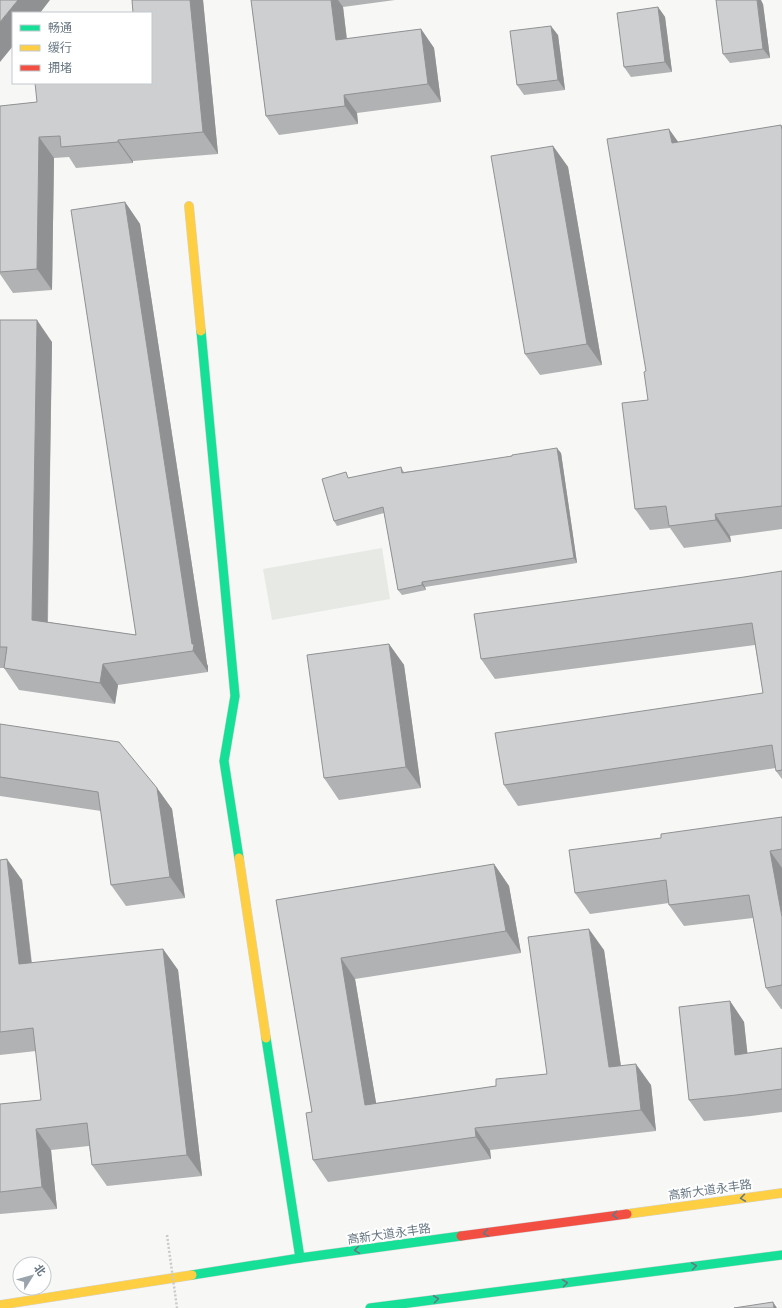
<svg xmlns="http://www.w3.org/2000/svg" width="782" height="1308" viewBox="0 0 782 1308" font-family="'Archivo Narrow','Noto Sans SC',sans-serif">
<style>
.pitch{fill:#e6e9e4}
.lines{fill:none;stroke-linecap:round;stroke-linejoin:round}
.fast-casing{stroke:#d3d4d5;stroke-width:10}
.slow-casing{stroke:#d3d4d5;stroke-width:10}
.jam-casing{stroke:#d3d4d5;stroke-width:10}
.fast{stroke:#16e098;stroke-width:9}
.slow{stroke:#ffcf43;stroke-width:9}
.jam{stroke:#f24e42;stroke-width:9}
.path-bridge{stroke:#c9cacb;stroke-width:2.5;stroke-dasharray:2 2;stroke-linecap:butt}
.wall{fill:#b1b2b3}
.shaded-wall{fill:#909192}
.building{fill:#cecfd0;stroke:#909192}
.oneway{stroke:#687885}
.labels{text-anchor:middle;stroke-width:4;stroke-linejoin:round;paint-order:stroke}
.street-label{font-size:12px;fill:#687885;stroke:#fff}
</style>
<rect width="100%" height="100%" fill="#f7f7f6"/>
<!-- pitch -->
<polygon class="pitch" points="382,548 390,599 272,620 263,569"/>
<g class="lines">
<defs>
<g id="fast">
<polyline points="201,331 235,696 224,761 239,858"/>
<polyline points="266,1038 300,1258"/>
<polyline points="192,1275 300,1258 461,1236"/>
<polyline points="370,1308 782,1255"/>
</g>
<g id="slow">
<polyline points="189,206 201,331"/>
<polyline points="239,858 266,1038"/>
<polyline points="627,1214 782,1193"/>
<polyline points="0,1305 192,1275"/>
</g>
<polyline id="jam" points="461,1236 627,1214"/>
</defs>
<!-- fast casing -->
<use href="#fast" class="fast-casing"/>
<!-- slow casing -->
<use href="#slow" class="slow-casing"/>
<!-- jam casing -->
<use href="#jam" class="jam-casing"/>
<!-- fast -->
<use href="#fast" class="fast"/>
<!-- slow -->
<use href="#slow" class="slow"/>
<!-- jam -->
<use href="#jam" class="jam"/>
<!-- path-bridge -->
<polyline class="path-bridge" points="167,1235 177,1308"/>
</g>
<!-- wall -->
<g class="wall">
<polygon points="132,0 203,0 218,154 133,161 133,163 76,168 69,157 54,158 52,290 13,293 0,274 0,106 37,102 151,83"/>
<polygon points="251,0 395,0 343,7 347,39 421,29 434,48 441,102 357,113 358,124 279,135 266,116"/>
<polygon points="763,4 770,58 730,63 723,54"/>
<polygon points="658,7 665,17 672,72 631,77 624,67"/>
<polygon points="558,35 565,90 524,95 517,85"/>
<polygon points="781,125 782,126 782,529 730,536 731,542 684,548 670,528 650,530 635,509 648,400 646,371 678,142"/>
<polygon points="553,146 568,167 602,365 540,375 525,354"/>
<polygon points="125,202 140,224 207,664 208,666 208,672 118,685 115,704 19,690 4,668 0,668 0,320 52,342 48,622 136,635"/>
<polygon points="561,453 577,563 425,587 426,590 402,595 398,590 384,513 337,526 334,521 350,478 401,467 404,472"/>
<polygon points="782,571 782,779 776,771 776,768 518,806 504,785 763,693 755,645 495,679 481,659 744,577"/>
<polygon points="389,644 404,665 421,788 339,800 324,778"/>
<polygon points="0,724 157,788 172,809 185,898 126,906 111,885 101,811 0,796"/>
<polygon points="782,817 782,1009 781,1009 766,988 753,918 684,926 669,905 669,903 590,914 575,893 661,838"/>
<polygon points="0,860 22,880 32,963 163,949 178,970 202,1176 107,1186 92,1165 89,1146 51,1150 57,1209 0,1214 0,1104 41,1100 36,1051 0,1055"/>
<polygon points="494,864 509,886 521,953 355,979 376,1103 496,1086 547,1074 604,950 621,1066 651,1085 656,1131 490,1150 491,1159 328,1182 313,1160 312,1112 276,900"/>
<polygon points="730,1001 744,1022 747,1053 782,1048 782,1112 751,1116 704,1121 689,1100"/>
</g>
<!-- shaded-wall -->
<g class="shaded-wall">
<polygon points="18,0 50,0 40,13 13,13 13,46 0,62 0,22"/>
<polygon points="190,0 203,0 218,154 203,132"/>
<polygon points="331,0 338,0 343,7 349,59 336,40"/>
<polygon points="757,0 761,0 763,4 770,58 763,49"/>
<polygon points="658,7 665,17 672,72 665,62"/>
<polygon points="551,26 558,35 565,90 558,80"/>
<polygon points="421,29 434,48 441,102 428,84"/>
<polygon points="344,95 357,113 358,124 345,106"/>
<polygon points="669,129 684,150 672,143"/>
<polygon points="39,137 54,158 52,290 37,269"/>
<polygon points="118,140 133,161 133,163 118,142"/>
<polygon points="553,146 568,167 602,365 587,344"/>
<polygon points="125,202 140,224 207,664 208,666 208,672 193,651"/>
<polygon points="37,320 52,342 47,641 32,620"/>
<polygon points="557,448 561,453 577,563 574,558"/>
<polygon points="715,514 730,536 731,542 716,520"/>
<polygon points="422,582 425,587 426,590 422,585"/>
<polygon points="389,644 404,665 421,788 406,767"/>
<polygon points="103,664 118,685 115,704 100,683"/>
<polygon points="157,788 172,809 185,898 170,877"/>
<polygon points="770,851 782,868 782,917"/>
<polygon points="7,859 22,880 34,986 19,964"/>
<polygon points="494,864 509,886 521,953 506,931"/>
<polygon points="589,929 604,950 624,1088 609,1067"/>
<polygon points="163,949 178,970 202,1176 187,1155"/>
<polygon points="341,958 355,979 380,1126 365,1105"/>
<polygon points="730,1001 744,1022 750,1076 735,1055"/>
<polygon points="636,1064 651,1085 656,1131 641,1110"/>
<polygon points="475,1128 490,1150 491,1159 476,1137"/>
<polygon points="36,1129 51,1150 57,1209 42,1187"/>
<polygon points="773,1302 777,1308 774,1308"/>
</g>
<!-- building -->
<g class="building">
<polygon points="0,0 18,0 0,22"/>
<polygon points="132,0 190,0 203,132 118,140 118,142 61,147 60,136 39,137 37,269 0,272 0,106 37,102 35,83 151,83 151,13 133,13"/>
<polygon points="251,0 331,0 336,40 421,29 428,84 344,95 345,106 266,116"/>
<polygon points="716,0 757,0 763,49 723,54"/>
<polygon points="658,7 665,62 624,67 617,13"/>
<polygon points="551,26 558,80 517,85 510,31"/>
<polygon points="781,125 782,130 782,506 715,514 716,520 669,526 666,506 635,509 622,403 648,400 644,372 646,371 607,139 669,129 672,143"/>
<polygon points="553,146 587,344 525,354 491,156"/>
<polygon points="125,202 192,644 194,644 193,651 103,664 100,683 4,668 7,647 0,647 0,320 37,320 32,620 136,635 71,210"/>
<polygon points="557,448 574,558 422,582 422,585 398,590 383,507 334,521 322,479 346,472 348,478 401,467 402,473 512,456 512,455"/>
<polygon points="782,571 782,770 776,771 772,745 504,785 495,733 763,693 752,623 481,659 474,614 744,577"/>
<polygon points="389,644 406,767 324,778 307,655"/>
<polygon points="0,724 119,742 157,788 170,877 111,885 98,792 0,777"/>
<polygon points="782,817 782,849 770,851 782,917 782,985 766,988 749,895 669,905 666,880 575,893 569,850 661,838 661,834"/>
<polygon points="7,859 19,964 163,949 187,1155 92,1165 87,1123 36,1129 42,1187 0,1192 0,1104 41,1100 33,1028 0,1032 0,860"/>
<polygon points="494,864 506,931 341,958 365,1105 496,1086 496,1079 547,1074 528,937 589,929 609,1067 636,1064 641,1110 475,1128 476,1137 313,1160 306,1113 312,1112 276,900"/>
<polygon points="730,1001 735,1055 782,1048 782,1089 736,1095 689,1100 679,1007"/>
<polygon points="773,1302 774,1308 734,1308"/>
</g>
<!-- one-way arrows -->
<defs><path id="oneway-chevron" d="M-2-3.5L2.5 0L-2 3.5" fill="none" stroke-width="1.6" stroke-linecap="round" stroke-linejoin="round"/></defs>
<g class="oneway">
<use href="#oneway-chevron" transform="translate(743 1198) rotate(172)"/>
<use href="#oneway-chevron" transform="translate(615 1215) rotate(172)"/>
<use href="#oneway-chevron" transform="translate(486 1233) rotate(172)"/>
<use href="#oneway-chevron" transform="translate(357 1250) rotate(172)"/>
<use href="#oneway-chevron" transform="translate(694 1266) rotate(-7)"/>
<use href="#oneway-chevron" transform="translate(565 1283) rotate(-7)"/>
<use href="#oneway-chevron" transform="translate(436 1299) rotate(-7)"/>
</g>
<g class="labels">
<!-- street labels -->
<g class="street-label">
<text transform="translate(710 1190) rotate(-8)" y="4">高新大道永丰路</text>
<text transform="translate(389 1234) rotate(-8)" y="4">高新大道永丰路</text>
</g>
</g>
<!-- legend -->
<rect x="12" y="12" width="140" height="72" fill="#ffffff" stroke="#c3c9ce"/>
<rect x="20" y="25" width="20" height="6" fill="#16e098" stroke="#c3c9ce"/>
<text x="48" y="32" font-size="12" fill="#687885">畅通</text>
<rect x="20" y="45" width="20" height="6" fill="#ffcf43" stroke="#c3c9ce"/>
<text x="48" y="52" font-size="12" fill="#687885">缓行</text>
<rect x="20" y="65" width="20" height="6" fill="#f24e42" stroke="#c3c9ce"/>
<text x="48" y="72" font-size="12" fill="#687885">拥堵</text>
<!-- north arrow -->
<g transform="translate(32 1276) rotate(53)"><circle r="19" fill="#ffffff" stroke="#c3c9ce"/>
<path d="M0-3L7 15L0 10L-7 15Z" fill="#9aa4ad"/>
<text y="-6" font-size="11" font-weight="bold" text-anchor="middle" fill="#687885">北</text>
</g>
</svg>
